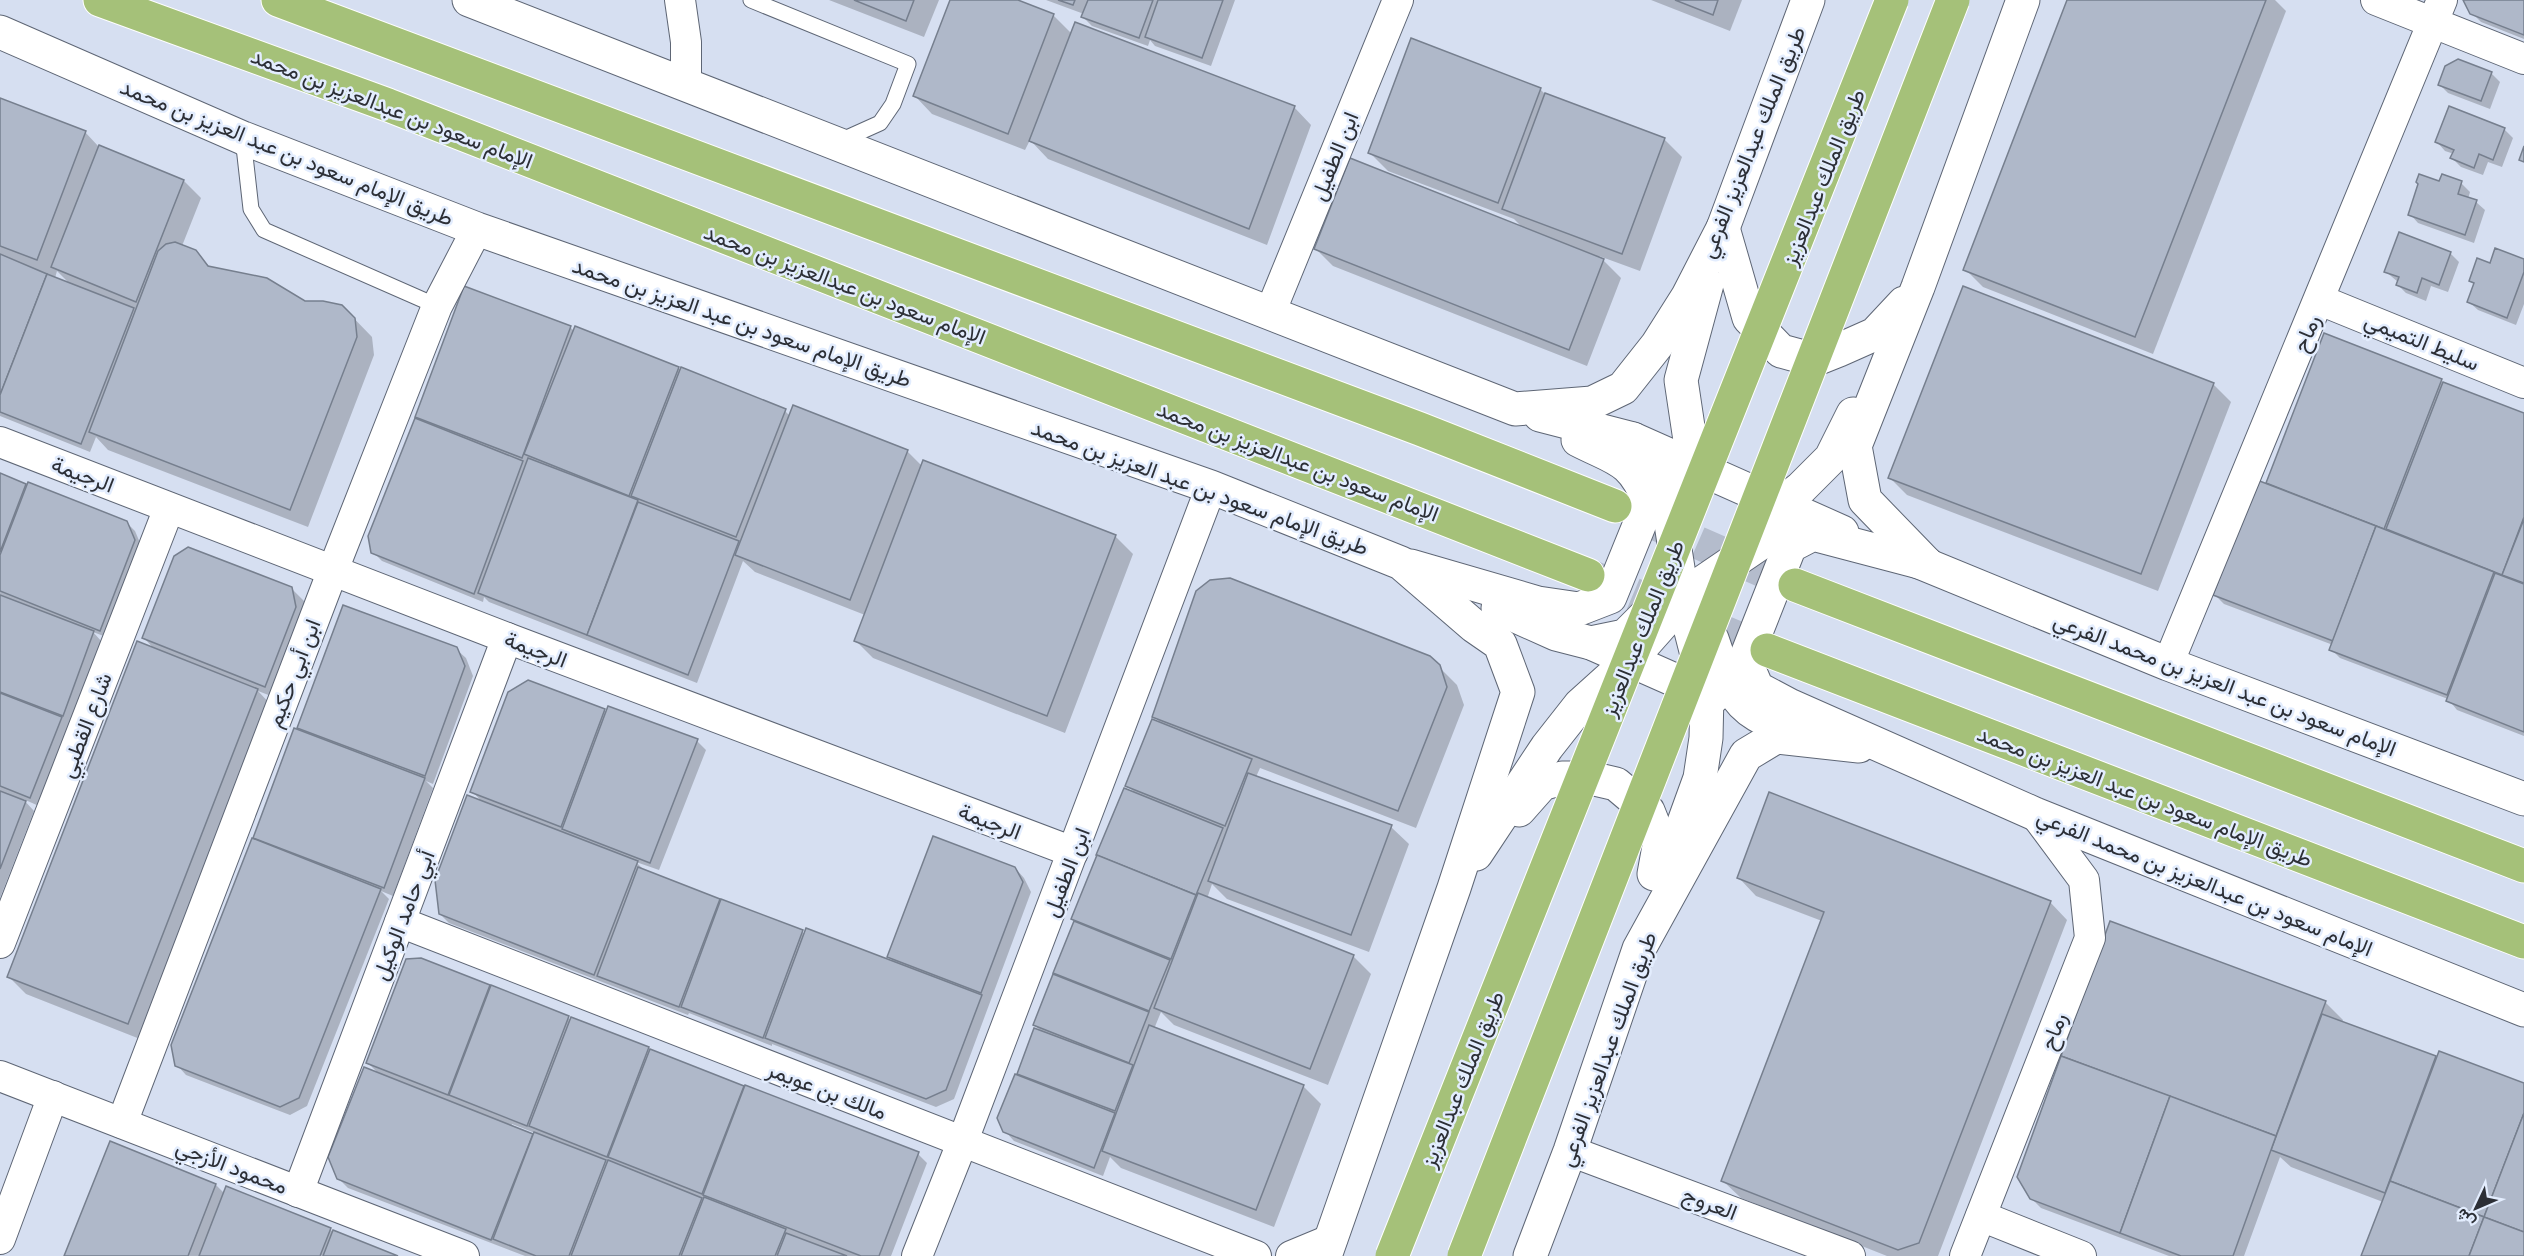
<svg xmlns="http://www.w3.org/2000/svg" width="2524" height="1256" viewBox="0 0 2524 1256" font-family="Karla,Vazirmatn,sans-serif">
<style>
.shadow{fill:#0003;fill-rule:evenodd}
.building{fill:#afb8c9;stroke:#767f8e;stroke-width:1.5}
.lines{fill:none;stroke-linecap:round;stroke-linejoin:round}
.primary-tunnel{stroke:#b4bccc;stroke-width:33;stroke-dasharray:33 16;stroke-linecap:butt}
.service-casing{stroke:#5e6675;stroke-width:17}
.minor-casing{stroke:#5e6675;stroke-width:32}
.tertiary-casing{stroke:#5e6675;stroke-width:35}
.primary-casing{stroke:#fff;stroke-width:35}
.service{stroke:#fff;stroke-width:15}
.minor{stroke:#fff;stroke-width:30}
.tertiary{stroke:#fff;stroke-width:33}
.primary{stroke:#a5c179;stroke-width:33}
.primary-bridge-casing{stroke:#fff;stroke-width:35;stroke-linecap:butt}
.primary-bridge{stroke:#a5c179;stroke-width:33}
.labels{text-anchor:middle;stroke-width:5;stroke-linejoin:round;paint-order:stroke}
.street-label{font-size:22px;fill:#2c2f36;stroke:#e3edfe}
</style>
<rect width="100%" height="100%" fill="#d6dff1"/>
<!-- shadow -->
<g class="shadow">
<polygon points="829,0 939,0 924,37"/>
<polygon points="952,0 1014,0 1053,15 1072,34 1294,107 1311,125 1267,245 1048,159 1030,140 1025,150 932,114 915,96"/>
<polygon points="1046,0 1235,0 1211,66 1155,46 1150,40 1148,46 1092,26 1083,17 1084,14"/>
<polygon points="1651,0 1742,0 1730,31"/>
<polygon points="2069,0 2275,0 2286,11 2153,354 1983,287 1965,269"/>
<polygon points="2464,0 2524,0 2524,39 2481,22 2472,13"/>
<polygon points="2491,73 2500,82 2490,109 2448,93 2439,84"/>
<polygon points="1540,89 1546,95 1664,139 1682,157 1640,271 1599,256 1621,278 1587,366 1333,266 1316,249 1523,228 1514,219 1388,171 1370,153"/>
<path d="M0 99 85 132 99 147 184 181 201 198 182 246 195 251 212 269 305 302 342 306 372 337 374 355 308 527 108 450 96 437 90 452 0 416ZM57 271 69 283 55 278Z"/>
<polygon points="2504,129 2513,138 2502,167 2488,162 2483,175 2461,167 2452,158 2454,154 2445,151 2437,142"/>
<polygon points="2443,176 2461,183 2470,192 2468,199 2476,202 2485,210 2474,243 2418,223 2410,214 2440,183"/>
<polygon points="2450,253 2459,262 2448,292 2431,286 2426,301 2406,293 2397,284 2398,282 2385,271"/>
<polygon points="2524,261 2524,304 2516,325 2478,310 2469,302 2475,285 2470,280 2491,265"/>
<polygon points="1964,288 2214,385 2231,402 2158,591 1907,495 1890,478"/>
<polygon points="570,327 574,331 576,328 785,411 790,416 907,451 922,466 1115,536 1133,554 1065,733 873,658 856,641 865,615 755,572 743,561 697,683 489,602 484,597 483,602 382,561 373,552 423,423 417,416"/>
<polygon points="2325,335 2524,415 2524,736 2457,710 2448,699 2340,658 2331,649 2333,645 2224,604 2215,595 2267,485"/>
<polygon points="0,474 126,522 135,531 143,550 109,638 93,632 102,642 39,806 23,799 34,811 0,898"/>
<polygon points="291,588 305,602 309,622 279,699 258,691 274,708 145,1041 26,994 9,977 156,651 144,638"/>
<polygon points="456,649 466,658 473,676 433,784 426,781 433,788 393,896 381,891 389,899 307,1106 290,1115 186,1075 177,1065 172,1045 295,730 306,735 299,728"/>
<polygon points="1439,667 1457,685 1464,705 1416,828 1260,768 1256,777 1391,827 1409,844 1369,952 1227,899 1212,884 1207,899 1353,956 1371,974 1328,1085 1174,1025 1161,1012 1154,1029 1303,1086 1321,1104 1274,1227 1121,1168 1110,1157 1103,1176 1014,1141 1005,1131 1026,1080 1019,1073 1042,1032 1034,1025 1074,923 1080,925 1073,918 1136,794 1127,785 1161,724 1154,716"/>
<polygon points="604,711 697,741 706,750 659,870 636,862 646,872 805,934 895,963 889,957 1015,868 1024,878 1031,892 954,1099 936,1107 772,1044 772,1046 689,1013 688,1015 449,923 440,914 483,803 472,791"/>
<polygon points="1739,878 2050,902 2067,920 1938,1256 1887,1256 1741,1198 1723,1181 1822,921 1756,896"/>
<path d="M420 959 571 1020 918 1154 927 1163 891 1256H525L348 1188 338 1178 380 1075 367 1062ZM512 1124 535 1133 534 1136 511 1127Z"/>
<polygon points="2325,1002 2343,1020 2342,1023 2437,1058 2524,1085 2524,1256 2362,1256 2383,1202 2291,1167 2280,1157 2244,1256 2169,1256 2041,1208 2031,1198"/>
<polygon points="216,1185 225,1194 330,1230 395,1256 66,1256"/>
</g>
<!-- building -->
<g class="building">
<polygon points="854,0 914,0 906,21"/>
<polygon points="950,0 1018,0 1054,14 1008,134 913,96"/>
<polygon points="1058,0 1075,0 1073,5"/>
<polygon points="1088,0 1153,0 1139,38 1081,17"/>
<polygon points="1158,0 1223,0 1202,58 1145,37"/>
<polygon points="1675,0 1718,0 1713,15"/>
<polygon points="2067,0 2266,0 2135,337 1963,270"/>
<polygon points="2463,0 2524,0 2524,35 2470,14"/>
<polygon points="1075,22 1295,106 1249,229 1029,141"/>
<polygon points="1411,38 1541,88 1498,203 1368,153"/>
<polygon points="2458,59 2492,72 2481,101 2438,85 2445,66"/>
<polygon points="1545,93 1665,138 1622,254 1502,209"/>
<polygon points="0,98 86,131 37,260 0,246"/>
<polygon points="2449,106 2505,128 2493,160 2479,154 2474,168 2450,158 2454,150 2435,142"/>
<polygon points="99,145 184,180 136,302 51,267"/>
<polygon points="2524,146 2524,162 2519,160"/>
<polygon points="1350,158 1604,259 1569,350 1314,249"/>
<polygon points="2419,174 2439,181 2442,174 2462,181 2458,194 2477,200 2465,235 2408,215 2418,184 2416,182"/>
<polygon points="2399,232 2451,252 2439,285 2422,278 2417,293 2396,285 2399,277 2384,272"/>
<polygon points="175,242 196,250 208,266 267,278 305,301 323,301 342,305 355,318 357,337 290,510 89,432 158,251 166,244"/>
<polygon points="2495,248 2524,259 2524,272 2507,318 2467,302 2474,283 2469,281 2477,258 2490,263"/>
<polygon points="0,254 47,274 0,395"/>
<polygon points="47,274 134,308 81,444 0,412 0,395"/>
<polygon points="464,286 571,326 522,458 415,417"/>
<polygon points="1963,286 2214,383 2141,574 1888,478"/>
<polygon points="575,326 679,367 629,496 524,454"/>
<polygon points="2324,333 2442,379 2384,529 2266,483"/>
<polygon points="681,367 786,409 736,537 631,496"/>
<polygon points="2443,382 2524,413 2524,517 2502,575 2386,529"/>
<polygon points="793,405 908,450 850,600 735,555"/>
<polygon points="415,418 523,461 474,594 371,553 368,536"/>
<polygon points="528,458 638,500 587,635 478,593"/>
<polygon points="923,460 1116,535 1047,716 854,641"/>
<polygon points="0,473 26,484 0,552"/>
<polygon points="2257,480 2376,526 2333,641 2213,595"/>
<polygon points="28,482 127,521 135,540 100,631 0,591 0,555"/>
<polygon points="638,502 739,541 688,675 587,635"/>
<polygon points="2524,519 2524,583 2502,575"/>
<polygon points="2376,526 2494,572 2447,695 2329,650"/>
<polygon points="188,547 292,587 296,607 265,687 142,638 174,556"/>
<polygon points="2495,573 2524,584 2524,732 2446,701"/>
<polygon points="1230,578 1430,656 1440,665 1447,687 1398,811 1152,717 1196,591 1210,580"/>
<polygon points="0,595 94,631 63,716 0,692"/>
<polygon points="343,605 457,647 465,666 425,776 297,728"/>
<polygon points="137,641 258,689 128,1024 7,977"/>
<polygon points="528,680 605,709 561,827 470,792 508,692"/>
<polygon points="0,693 62,717 30,798 0,786"/>
<polygon points="608,706 698,739 650,863 562,829"/>
<polygon points="1152,719 1252,759 1225,826 1125,786"/>
<polygon points="294,728 425,778 384,888 253,838"/>
<polygon points="1248,773 1392,825 1351,935 1208,881"/>
<polygon points="1124,788 1223,828 1196,895 1096,855"/>
<polygon points="0,791 26,801 0,869"/>
<polygon points="1769,792 2051,901 1919,1243 1898,1250 1721,1181 1824,912 1737,878"/>
<polygon points="467,795 638,861 594,975 439,914 435,880"/>
<polygon points="933,836 1015,867 1023,882 981,993 887,957"/>
<polygon points="252,838 381,889 299,1098 280,1107 175,1066 171,1045"/>
<polygon points="1097,855 1196,895 1171,959 1071,919"/>
<polygon points="638,867 720,899 679,1007 597,976"/>
<polygon points="1198,893 1354,955 1310,1069 1154,1008"/>
<polygon points="721,899 803,930 763,1038 681,1007"/>
<polygon points="1074,921 1170,960 1149,1011 1053,973"/>
<polygon points="2110,921 2326,1001 2276,1136 2061,1056"/>
<polygon points="806,928 982,995 946,1090 926,1099 765,1038"/>
<polygon points="421,958 490,985 448,1095 366,1063 406,959"/>
<polygon points="1053,974 1149,1012 1129,1063 1033,1025"/>
<polygon points="491,985 569,1016 527,1126 449,1095"/>
<polygon points="2322,1014 2436,1056 2385,1193 2271,1150"/>
<polygon points="571,1017 649,1047 607,1157 529,1126"/>
<polygon points="1149,1025 1304,1085 1256,1210 1102,1151"/>
<polygon points="1034,1028 1133,1065 1115,1111 1017,1074"/>
<polygon points="650,1049 744,1086 702,1194 608,1157"/>
<polygon points="2439,1051 2524,1083 2524,1113 2484,1217 2390,1181"/>
<polygon points="2061,1056 2170,1096 2120,1233 2030,1199 2017,1177"/>
<polygon points="364,1067 533,1134 491,1240 337,1179 328,1157"/>
<polygon points="1015,1074 1115,1113 1094,1168 1003,1132 997,1118"/>
<polygon points="745,1085 919,1152 879,1256 861,1256 703,1195"/>
<polygon points="2170,1096 2276,1136 2233,1256 2181,1256 2120,1233"/>
<polygon points="2524,1113 2524,1232 2484,1217"/>
<polygon points="534,1132 606,1160 569,1256 536,1256 493,1239"/>
<polygon points="110,1141 216,1184 188,1256 64,1256"/>
<polygon points="608,1160 702,1198 679,1256 571,1256"/>
<polygon points="2390,1181 2484,1217 2469,1256 2361,1256"/>
<polygon points="226,1186 331,1228 320,1256 199,1256"/>
<polygon points="704,1197 786,1229 775,1256 681,1256"/>
<polygon points="2484,1217 2524,1232 2524,1256 2469,1256"/>
<polygon points="333,1230 398,1256 323,1256"/>
<polygon points="786,1233 847,1256 777,1256"/>
</g>
<g class="lines">
<!-- primary-tunnel -->
<g class="primary-tunnel">
<polyline points="1653,523 1795,585"/>
<polyline points="1588,575 1767,650"/>
</g>
<defs>
<g id="service">
<polyline points="751,0 908,64 893,104 880,123 840,141"/>
<polyline points="243,138 251,209 264,230 437,306"/>
</g>
<g id="minor">
<polyline points="680,0 686,42 686,85"/>
<polyline points="2376,0 2524,59"/>
<polyline points="2320,300 2524,383"/>
<polyline points="1270,313 1398,0"/>
<polyline points="0,442 507,638 1073,852"/>
<polyline points="2168,664 2442,0"/>
<polyline points="400,922 1256,1256"/>
<polyline points="0,943 169,508"/>
<polyline points="0,1076 464,1256"/>
<polyline points="122,1123 333,570 437,306 477,229"/>
<polyline points="1570,1151 1850,1256"/>
<polyline points="298,1192 507,638"/>
<polyline points="1981,1216 2081,1256"/>
<polyline points="0,1239 53,1096"/>
<polyline points="917,1256 962,1143 1211,487"/>
<polyline points="1291,1256 1332,1239"/>
<polyline points="1965,1256 2090,938 2084,880 2035,814"/>
</g>
<g id="tertiary">
<polyline points="469,0 1515,409 1592,403 1623,388 1657,345 1688,296 1723,228 1808,0"/>
<polyline points="0,32 243,138 477,229 1211,487 1401,563 1474,626 1500,644 1518,692 1454,888 1325,1256"/>
<polyline points="1723,228 1749,318 1781,351 1814,360 1839,350 1875,334 1904,303"/>
<polyline points="1540,415 1633,439 1650,454 1663,473 1683,600 1707,694 1706,738 1700,778 1671,858"/>
<polyline points="1633,439 1842,532"/>
<polyline points="1693,483 1694,467 1681,380 1707,284"/>
<polyline points="1765,516 1801,488 1831,458 1853,414"/>
<polyline points="1907,557 2168,664 2524,799"/>
<polyline points="1926,563 1865,500 1855,446 1918,287 2023,0"/>
<polyline points="1927,564 1813,534 1790,546 1745,660 1757,688 1789,705 2035,814 2524,1010"/>
<path d="M1411 566 1538 603 1579 609 1610 597 1649 501C1631 458 1617 460 1578 440"/>
<polyline points="1498,608 1556,634 1591,643 1713,697"/>
<path d="M1712 639C1722 667 1729 699 1757 715 1770 723 1792 725 1807 729"/>
<polyline points="1591,643 1625,636 1651,610"/>
<polyline points="1519,810 1542,784 1562,778 1590,778 1616,784 1648,811 1660,841 1654,874"/>
<polyline points="1476,854 1547,747 1580,705 1630,660 1693,589 1765,540 1793,527 1810,522"/>
<polyline points="1530,1256 1570,1151 1639,949 1746,755 1776,737 1859,746"/>
</g>
<g id="primary">
<polyline points="100,0 388,105 1588,575"/>
<polyline points="278,0 1420,429 1615,506"/>
<polyline points="1795,585 2524,866"/>
<polyline points="1767,650 2524,942"/>
</g>
</defs>
<!-- service casing -->
<use href="#service" class="service-casing"/>
<!-- minor casing -->
<use href="#minor" class="minor-casing"/>
<!-- tertiary casing -->
<use href="#tertiary" class="tertiary-casing"/>
<!-- primary casing -->
<use href="#primary" class="primary-casing"/>
<!-- service -->
<use href="#service" class="service"/>
<!-- minor -->
<use href="#minor" class="minor"/>
<!-- tertiary -->
<use href="#tertiary" class="tertiary"/>
<!-- primary -->
<use href="#primary" class="primary"/>
<defs>
<g id="primary-bridge">
<polyline points="1392,1256 1892,0"/>
<polyline points="1464,1256 1953,0"/>
</g>
</defs>
<!-- primary-bridge casing -->
<use href="#primary-bridge" class="primary-bridge-casing"/>
<!-- primary-bridge -->
<use href="#primary-bridge" class="primary-bridge"/>
</g>
<g class="labels">
<!-- street labels -->
<g class="street-label">
<text transform="translate(392 108) rotate(21)" y="8">الإمام سعود بن عبدالعزيز بن محمد</text>
<text transform="translate(1752 142) rotate(-68)" y="8">طريق الملك عبدالعزيز الفرعي</text>
<text transform="translate(287 152) rotate(22)" y="8">طريق الإمام سعود بن عبد العزيز بن محمد</text>
<text transform="translate(1334 156) rotate(-68)" y="8">ابن الطفيل</text>
<text transform="translate(1823 177) rotate(-68)" y="8">طريق الملك عبدالعزيز</text>
<text transform="translate(845 284) rotate(21)" y="8">الإمام سعود بن عبدالعزيز بن محمد</text>
<text transform="translate(742 322) rotate(19)" y="8">طريق الإمام سعود بن عبد العزيز بن محمد</text>
<text transform="translate(2306 333) rotate(-67)" y="8">رماح</text>
<text transform="translate(2422 341) rotate(22)" y="8">سليط التميمي</text>
<text transform="translate(1298 461) rotate(21)" y="8">الإمام سعود بن عبدالعزيز بن محمد</text>
<text transform="translate(83 474) rotate(21)" y="8">الرجيمة</text>
<text transform="translate(1200 487) rotate(20)" y="8">طريق الإمام سعود بن عبد العزيز بن محمد</text>
<text transform="translate(1642 628) rotate(-68)" y="8">طريق الملك عبدالعزيز</text>
<text transform="translate(536 649) rotate(21)" y="8">الرجيمة</text>
<text transform="translate(293 673) rotate(-69)" y="8">ابن أبي حكيم</text>
<text transform="translate(2225 684) rotate(21)" y="8">الإمام سعود بن عبد العزيز بن محمد الفرعي</text>
<text transform="translate(85 725) rotate(-69)" y="8">شارع القطبي</text>
<text transform="translate(2145 796) rotate(21)" y="8">طريق الإمام سعود بن عبد العزيز بن محمد</text>
<text transform="translate(990 821) rotate(21)" y="8">الرجيمة</text>
<text transform="translate(1066 872) rotate(-69)" y="8">ابن الطفيل</text>
<text transform="translate(2205 882) rotate(22)" y="8">الإمام سعود بن عبدالعزيز بن محمد الفرعي</text>
<text transform="translate(403 915) rotate(-69)" y="8">أبي حامد الوكيل</text>
<text transform="translate(2053 1031) rotate(-69)" y="8">رماح</text>
<text transform="translate(1607 1049) rotate(-70)" y="8">طريق الملك عبدالعزيز الفرعي</text>
<text transform="translate(1462 1079) rotate(-68)" y="8">طريق الملك عبدالعزيز</text>
<text transform="translate(827 1090) rotate(21)" y="8">مالك بن عويمر</text>
<text transform="translate(232 1166) rotate(21)" y="8">محمود الأزجي</text>
<text transform="translate(1710 1203) rotate(21)" y="8">العروج</text>
</g>
</g>
<!-- north arrow -->
<g transform="translate(2476 1208) rotate(226)" stroke="#e3edfe" stroke-width="4.5" paint-order="stroke">
<path d="M0-4.5L10 22L0 15L-10 22Z" fill="#2c2f36"/>
<text y="-9" font-size="16" font-weight="bold" text-anchor="middle" fill="#2c2f36">ش</text>
</g>
</svg>
